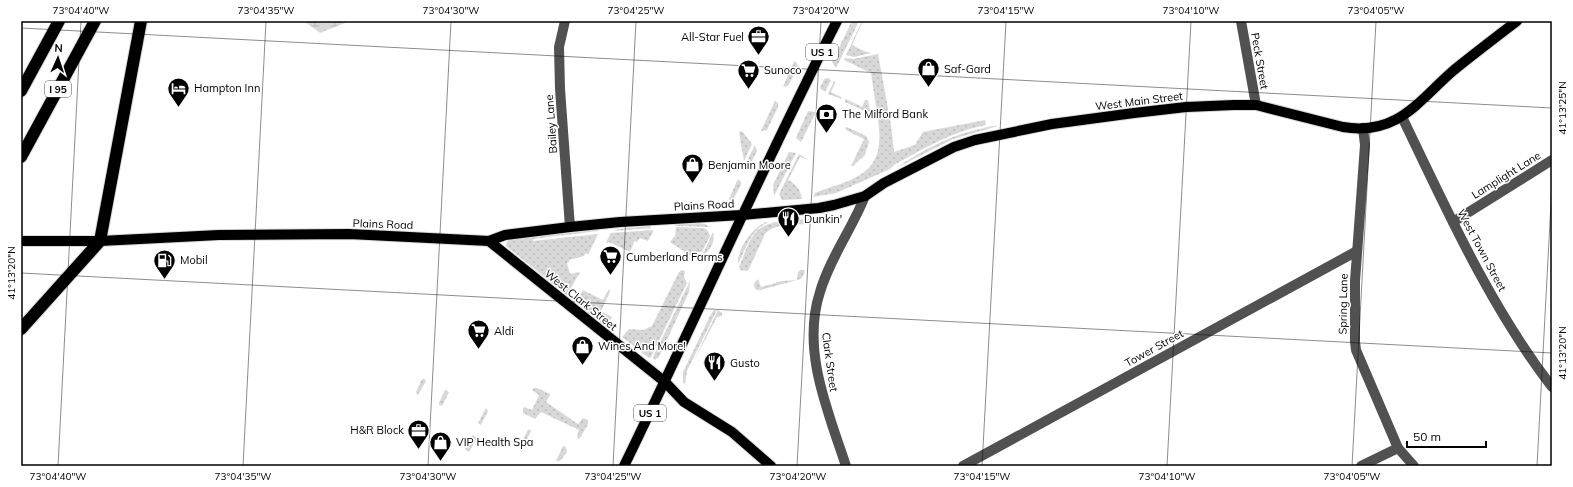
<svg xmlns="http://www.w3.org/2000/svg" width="1573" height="487" viewBox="0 0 1573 487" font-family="Mulish,sans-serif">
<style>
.grass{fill:url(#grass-dots)}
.wetland{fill:url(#wetland-marsh)}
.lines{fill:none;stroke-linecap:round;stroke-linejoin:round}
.major-casing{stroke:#dbdbdb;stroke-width:12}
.highway-casing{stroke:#dbdbdb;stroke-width:14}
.minor{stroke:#515151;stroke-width:10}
.major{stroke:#000;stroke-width:10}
.highway{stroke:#000;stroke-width:12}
.ticks{fill:none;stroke:#000;stroke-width:1;stroke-opacity:0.45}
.labels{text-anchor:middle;stroke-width:3;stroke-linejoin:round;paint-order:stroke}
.shield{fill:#fff;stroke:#4c4c4c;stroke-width:1}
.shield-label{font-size:10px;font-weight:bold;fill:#000}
.poi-label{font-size:11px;fill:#000;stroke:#fff;text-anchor:start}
.street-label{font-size:11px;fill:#000;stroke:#fff}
.neatline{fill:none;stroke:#000;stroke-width:1.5}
.ticks-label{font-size:10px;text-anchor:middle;fill:#000}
</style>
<defs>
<pattern id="grass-dots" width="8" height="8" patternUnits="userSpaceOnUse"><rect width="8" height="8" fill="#d8d8d8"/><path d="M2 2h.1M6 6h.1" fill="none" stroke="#b8b8b8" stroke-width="1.8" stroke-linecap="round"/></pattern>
<pattern id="wetland-marsh" width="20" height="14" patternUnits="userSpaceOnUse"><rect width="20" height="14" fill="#d8d8d8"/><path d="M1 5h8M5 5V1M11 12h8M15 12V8" fill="none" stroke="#b8b8b8"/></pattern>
</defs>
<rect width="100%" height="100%" fill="#fff"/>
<!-- grass -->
<g class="grass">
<polygon points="852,21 859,21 836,68 832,62"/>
<polygon points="862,21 863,21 852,45 864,51 871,53 854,57 846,55"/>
<path d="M878 54 891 125 894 152 915 145 923 132 985 120 986 125C951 132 925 148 894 165L890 169 836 193 813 197 815 193C829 187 845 184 858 176 883 163 881 137 877 113 875 100 873 87 871 73L844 60 845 58 853 59Z"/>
<polygon points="794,61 797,63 798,67 788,86 783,87"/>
<polygon points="828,78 831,80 825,92 820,88 824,79"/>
<polygon points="834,81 835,83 831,92 841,97 842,99 828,94"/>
<polygon points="846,99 862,107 865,100 868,100 870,112 867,112 845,102 845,100"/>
<polygon points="775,101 778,103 778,107 767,130 761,131"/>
<polygon points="808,111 816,112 801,142 796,138"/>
<path d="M998 126 953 139 896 168C923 150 952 134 984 128 989 127 995 125 998 126Z"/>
<polygon points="847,127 866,136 869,142 865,155 853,166 851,166 864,139 846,130 845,128"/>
<polygon points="742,131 752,144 744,161 739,132"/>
<polygon points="755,145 757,151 751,163 745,165"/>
<polygon points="789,152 796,153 774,196 773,185"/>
<path d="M799 154 808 160 800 157 788 180C796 184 801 190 802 199L782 200 779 194Z"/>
<polygon points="738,179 741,182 741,185 731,203 729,199"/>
<path d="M811 219V223L809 224C796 225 774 223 765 234L748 271 740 270 739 267C744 256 748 241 756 232 768 219 794 220 811 219Z"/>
<path d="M766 222 767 223C750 231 746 249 738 264 737 249 752 228 766 222Z"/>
<polygon points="699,223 705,224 710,227 674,226 678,224"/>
<polygon points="649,226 652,228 614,231 618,229"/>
<polygon points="676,227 704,228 708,231 710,236 702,252 694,252 691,256 670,242 675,236"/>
<polygon points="597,230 598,231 533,239 533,241 598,234 588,255 586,253 584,256 569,260 569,262 567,263 570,274 580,272 567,295 506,246 507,242 511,239"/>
<polygon points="653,230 653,232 648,241 640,238 637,242 634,241 633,243 634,243 630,252 609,242 608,243 606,242 611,233"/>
<path d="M713 232C716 241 710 251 702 256Z"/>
<polygon points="682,270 685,271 684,277 687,283 651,357 649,358 622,337 629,329 643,330 652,326 679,272"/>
<path d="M800 270H804L805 272 801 279 760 290H757C752 287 754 282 758 279L761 287 782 281 797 280 798 272Z"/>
<polygon points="690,281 689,292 659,357 655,360 653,357"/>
<path d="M609 289 610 292 601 311 612 317 607 326H604C591 315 573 309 583 290L603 300Z"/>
<polygon points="714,310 717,310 687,371 685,384 683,383 683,372 711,314"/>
<polygon points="718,310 722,313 722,316 717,317 694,361"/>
<polygon points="422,379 424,379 426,381 418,395 416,392"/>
<polygon points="534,388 537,388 550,394 550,395 546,402 578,424 583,418 588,420 588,424 580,438 578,439 577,437 579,430 541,412 535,419 523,413 523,408 524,407 532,410 539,395 532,390"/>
<polygon points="445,390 449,392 442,406 439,405 439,403"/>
<polygon points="486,408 488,411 481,425 478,423"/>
<polygon points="530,429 531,431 524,445 523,446 521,443 528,430"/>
<polygon points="473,435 477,438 469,452 465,449 472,436"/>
<polygon points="563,446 566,447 567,452 560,461 556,461"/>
</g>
<!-- wetland -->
<polygon class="wetland" points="304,21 350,21 320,33"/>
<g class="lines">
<defs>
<g id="major">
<path d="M21 241H100L219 235 349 234 489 241 505 235 570 227 620 222 742 215 819 208 834 205 865 196 884 183 954 147 975 140 1052 124 1134 113 1186 107 1234 105H1256L1343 127C1398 136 1418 101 1454 70 1475 53 1496 37 1517 21"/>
<polyline points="489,241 665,382 684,402 732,432 771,466"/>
<path d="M624 466C696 318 762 168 837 21"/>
</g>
<g id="highway">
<polyline points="21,91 59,21"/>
<polyline points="21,157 95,21"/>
<polyline points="21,329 100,241 141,21"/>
</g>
</defs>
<!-- major casing -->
<use href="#major" class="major-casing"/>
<!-- highway casing -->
<use href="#highway" class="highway-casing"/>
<!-- minor -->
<g class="minor">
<polyline points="565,21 559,47 560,89 570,227"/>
<polyline points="1241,21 1256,105"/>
<path d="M1402 117C1447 210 1489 305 1552 387"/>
<polyline points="1363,128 1365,145 1355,281 1355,342 1356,350 1398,448 1414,466"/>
<polyline points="1453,222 1552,160"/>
<path d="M846 466C828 411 801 350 820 292 830 258 852 229 865 196"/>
<polyline points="963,466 1357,251"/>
<polyline points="1361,466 1398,448"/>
</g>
<!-- major -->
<use href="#major" class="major"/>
<!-- highway -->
<use href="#highway" class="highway"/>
</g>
<!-- ticks -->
<path class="ticks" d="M21 28 1552 108M21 273 1552 353M58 466 81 21M243 466 266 21M428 466 451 21M613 466 636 21M797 466 821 21M982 466 1006 21M1167 466 1191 21M1352 466 1376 21M1537 466 1552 184"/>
<!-- icons -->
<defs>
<symbol id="office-pin" viewBox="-11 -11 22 30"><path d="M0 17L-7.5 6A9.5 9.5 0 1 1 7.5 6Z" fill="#000" stroke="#fff"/><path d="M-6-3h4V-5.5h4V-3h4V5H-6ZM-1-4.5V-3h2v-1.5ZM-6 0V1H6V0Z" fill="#fff"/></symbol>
<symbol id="shop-pin" viewBox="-11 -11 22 30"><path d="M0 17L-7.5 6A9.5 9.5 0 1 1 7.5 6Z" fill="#000" stroke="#fff"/><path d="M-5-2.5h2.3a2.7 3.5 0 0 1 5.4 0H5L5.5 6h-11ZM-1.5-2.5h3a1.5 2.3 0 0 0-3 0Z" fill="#fff"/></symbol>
<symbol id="supermarket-pin" viewBox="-11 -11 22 30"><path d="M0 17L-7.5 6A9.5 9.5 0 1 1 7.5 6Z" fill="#000" stroke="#fff"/><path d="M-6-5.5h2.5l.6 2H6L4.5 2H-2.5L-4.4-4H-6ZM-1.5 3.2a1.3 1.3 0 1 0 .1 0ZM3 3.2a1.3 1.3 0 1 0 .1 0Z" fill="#fff"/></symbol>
<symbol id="hotel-pin" viewBox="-11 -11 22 30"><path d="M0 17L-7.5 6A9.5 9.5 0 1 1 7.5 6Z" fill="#000" stroke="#fff"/><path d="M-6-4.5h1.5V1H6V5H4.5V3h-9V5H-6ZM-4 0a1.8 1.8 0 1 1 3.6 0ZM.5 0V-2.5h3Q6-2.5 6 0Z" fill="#fff"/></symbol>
<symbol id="bank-pin" viewBox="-11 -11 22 30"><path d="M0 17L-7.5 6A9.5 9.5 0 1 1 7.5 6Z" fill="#000" stroke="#fff"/><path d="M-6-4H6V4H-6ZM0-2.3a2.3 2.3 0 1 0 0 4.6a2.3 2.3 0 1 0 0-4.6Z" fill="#fff"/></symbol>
<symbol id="restaurant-pin" viewBox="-11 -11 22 30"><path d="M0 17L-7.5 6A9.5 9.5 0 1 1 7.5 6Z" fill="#000" stroke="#fff"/><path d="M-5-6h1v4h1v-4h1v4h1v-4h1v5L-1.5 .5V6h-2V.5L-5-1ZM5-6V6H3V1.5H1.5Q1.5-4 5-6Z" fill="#fff"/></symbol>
<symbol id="fuel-pin" viewBox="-11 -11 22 30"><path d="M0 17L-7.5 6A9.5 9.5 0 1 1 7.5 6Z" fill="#000" stroke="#fff"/><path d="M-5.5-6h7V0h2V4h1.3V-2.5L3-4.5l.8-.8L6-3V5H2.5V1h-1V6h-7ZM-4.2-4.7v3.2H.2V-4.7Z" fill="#fff"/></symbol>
</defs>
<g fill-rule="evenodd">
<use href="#office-pin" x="746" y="24" width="25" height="34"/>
<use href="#shop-pin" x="916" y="56" width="25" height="34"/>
<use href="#supermarket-pin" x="736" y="58" width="25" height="34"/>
<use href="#hotel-pin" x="166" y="76" width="25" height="34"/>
<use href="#bank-pin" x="814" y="102" width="25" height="34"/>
<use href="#shop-pin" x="680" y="152" width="25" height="34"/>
<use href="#restaurant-pin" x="776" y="206" width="25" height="34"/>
<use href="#supermarket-pin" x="598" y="244" width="25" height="34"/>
<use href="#fuel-pin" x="152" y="248" width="25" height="34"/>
<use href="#supermarket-pin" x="466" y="318" width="25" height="34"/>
<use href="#shop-pin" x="570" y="334" width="25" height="34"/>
<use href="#restaurant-pin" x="702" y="350" width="25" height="34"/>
<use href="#office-pin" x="406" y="418" width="25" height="34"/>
<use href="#shop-pin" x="428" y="430" width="25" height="34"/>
</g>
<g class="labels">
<!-- shield labels -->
<g class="shield">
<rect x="806" y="44" width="32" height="16" rx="3"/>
<rect x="45" y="81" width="26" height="16" rx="3"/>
<rect x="634" y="405" width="32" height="16" rx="3"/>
</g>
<g class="shield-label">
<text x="822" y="56">US 1</text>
<text x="58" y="93">I 95</text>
<text x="650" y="417">US 1</text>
</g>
<!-- poi labels -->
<g class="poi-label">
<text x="744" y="41" text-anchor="end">All-Star Fuel</text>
<text x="944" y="73">Saf-Gard</text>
<text x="764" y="74">Sunoco</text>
<text x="194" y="92">Hampton Inn</text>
<text x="842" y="118">The Milford Bank</text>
<text x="708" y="169">Benjamin Moore</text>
<text x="804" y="223">Dunkin'</text>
<text x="626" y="261">Cumberland Farms</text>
<text x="180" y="264">Mobil</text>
<text x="494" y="335">Aldi</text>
<text x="598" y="350">Wines And More!</text>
<text x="730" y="367">Gusto</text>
<text x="404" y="434" text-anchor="end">H&amp;R Block</text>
<text x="456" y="446">VIP Health Spa</text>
</g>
<!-- street labels -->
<g class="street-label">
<text transform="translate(1260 61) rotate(80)" y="4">Peck Street</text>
<text transform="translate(1139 101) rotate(-7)" y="4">West Main Street</text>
<text transform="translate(551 124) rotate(-94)" y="4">Bailey Lane</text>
<text transform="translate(1506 175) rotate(-32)" y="4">Lamplight Lane</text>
<text transform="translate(704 205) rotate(-3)" y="4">Plains Road</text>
<text transform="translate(383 224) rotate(2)" y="4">Plains Road</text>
<text transform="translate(1482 250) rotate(62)" y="4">West Town Street</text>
<text transform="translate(581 300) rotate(39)" y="4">West Clark Street</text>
<text transform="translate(1343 304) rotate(-89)" y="4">Spring Lane</text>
<text transform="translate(1154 348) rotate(-29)" y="4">Tower Street</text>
<text transform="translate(830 362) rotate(82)" y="4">Clark Street</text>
</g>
</g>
<!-- border -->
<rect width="1573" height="487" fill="none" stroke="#ffffff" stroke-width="44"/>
<!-- north arrow -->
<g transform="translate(58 58) rotate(3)" stroke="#ffffff" stroke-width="3" paint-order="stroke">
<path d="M0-3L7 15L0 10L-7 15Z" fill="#000000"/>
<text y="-6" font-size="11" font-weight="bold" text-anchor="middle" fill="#000000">N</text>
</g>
<!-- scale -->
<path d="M1407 441v6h79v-6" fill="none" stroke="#000000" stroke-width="2"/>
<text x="1413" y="441" font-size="12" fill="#000000" stroke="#ffffff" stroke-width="3" paint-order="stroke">50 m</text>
<rect x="22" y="22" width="1529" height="443" class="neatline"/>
<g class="ticks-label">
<text x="81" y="14">73°04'40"W</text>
<text x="266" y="14">73°04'35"W</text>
<text x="451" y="14">73°04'30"W</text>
<text x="636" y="14">73°04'25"W</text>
<text x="821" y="14">73°04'20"W</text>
<text x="1006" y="14">73°04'15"W</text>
<text x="1191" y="14">73°04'10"W</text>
<text x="1376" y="14">73°04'05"W</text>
<text transform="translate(1562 108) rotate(-90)" y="4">41°13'25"N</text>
<text transform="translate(11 273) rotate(-90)" y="4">41°13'20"N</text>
<text transform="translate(1562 353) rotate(-90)" y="4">41°13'20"N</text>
<text x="58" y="480">73°04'40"W</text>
<text x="243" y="480">73°04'35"W</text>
<text x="428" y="480">73°04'30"W</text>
<text x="613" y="480">73°04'25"W</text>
<text x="798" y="480">73°04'20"W</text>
<text x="982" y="480">73°04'15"W</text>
<text x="1167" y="480">73°04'10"W</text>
<text x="1352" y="480">73°04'05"W</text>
</g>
</svg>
